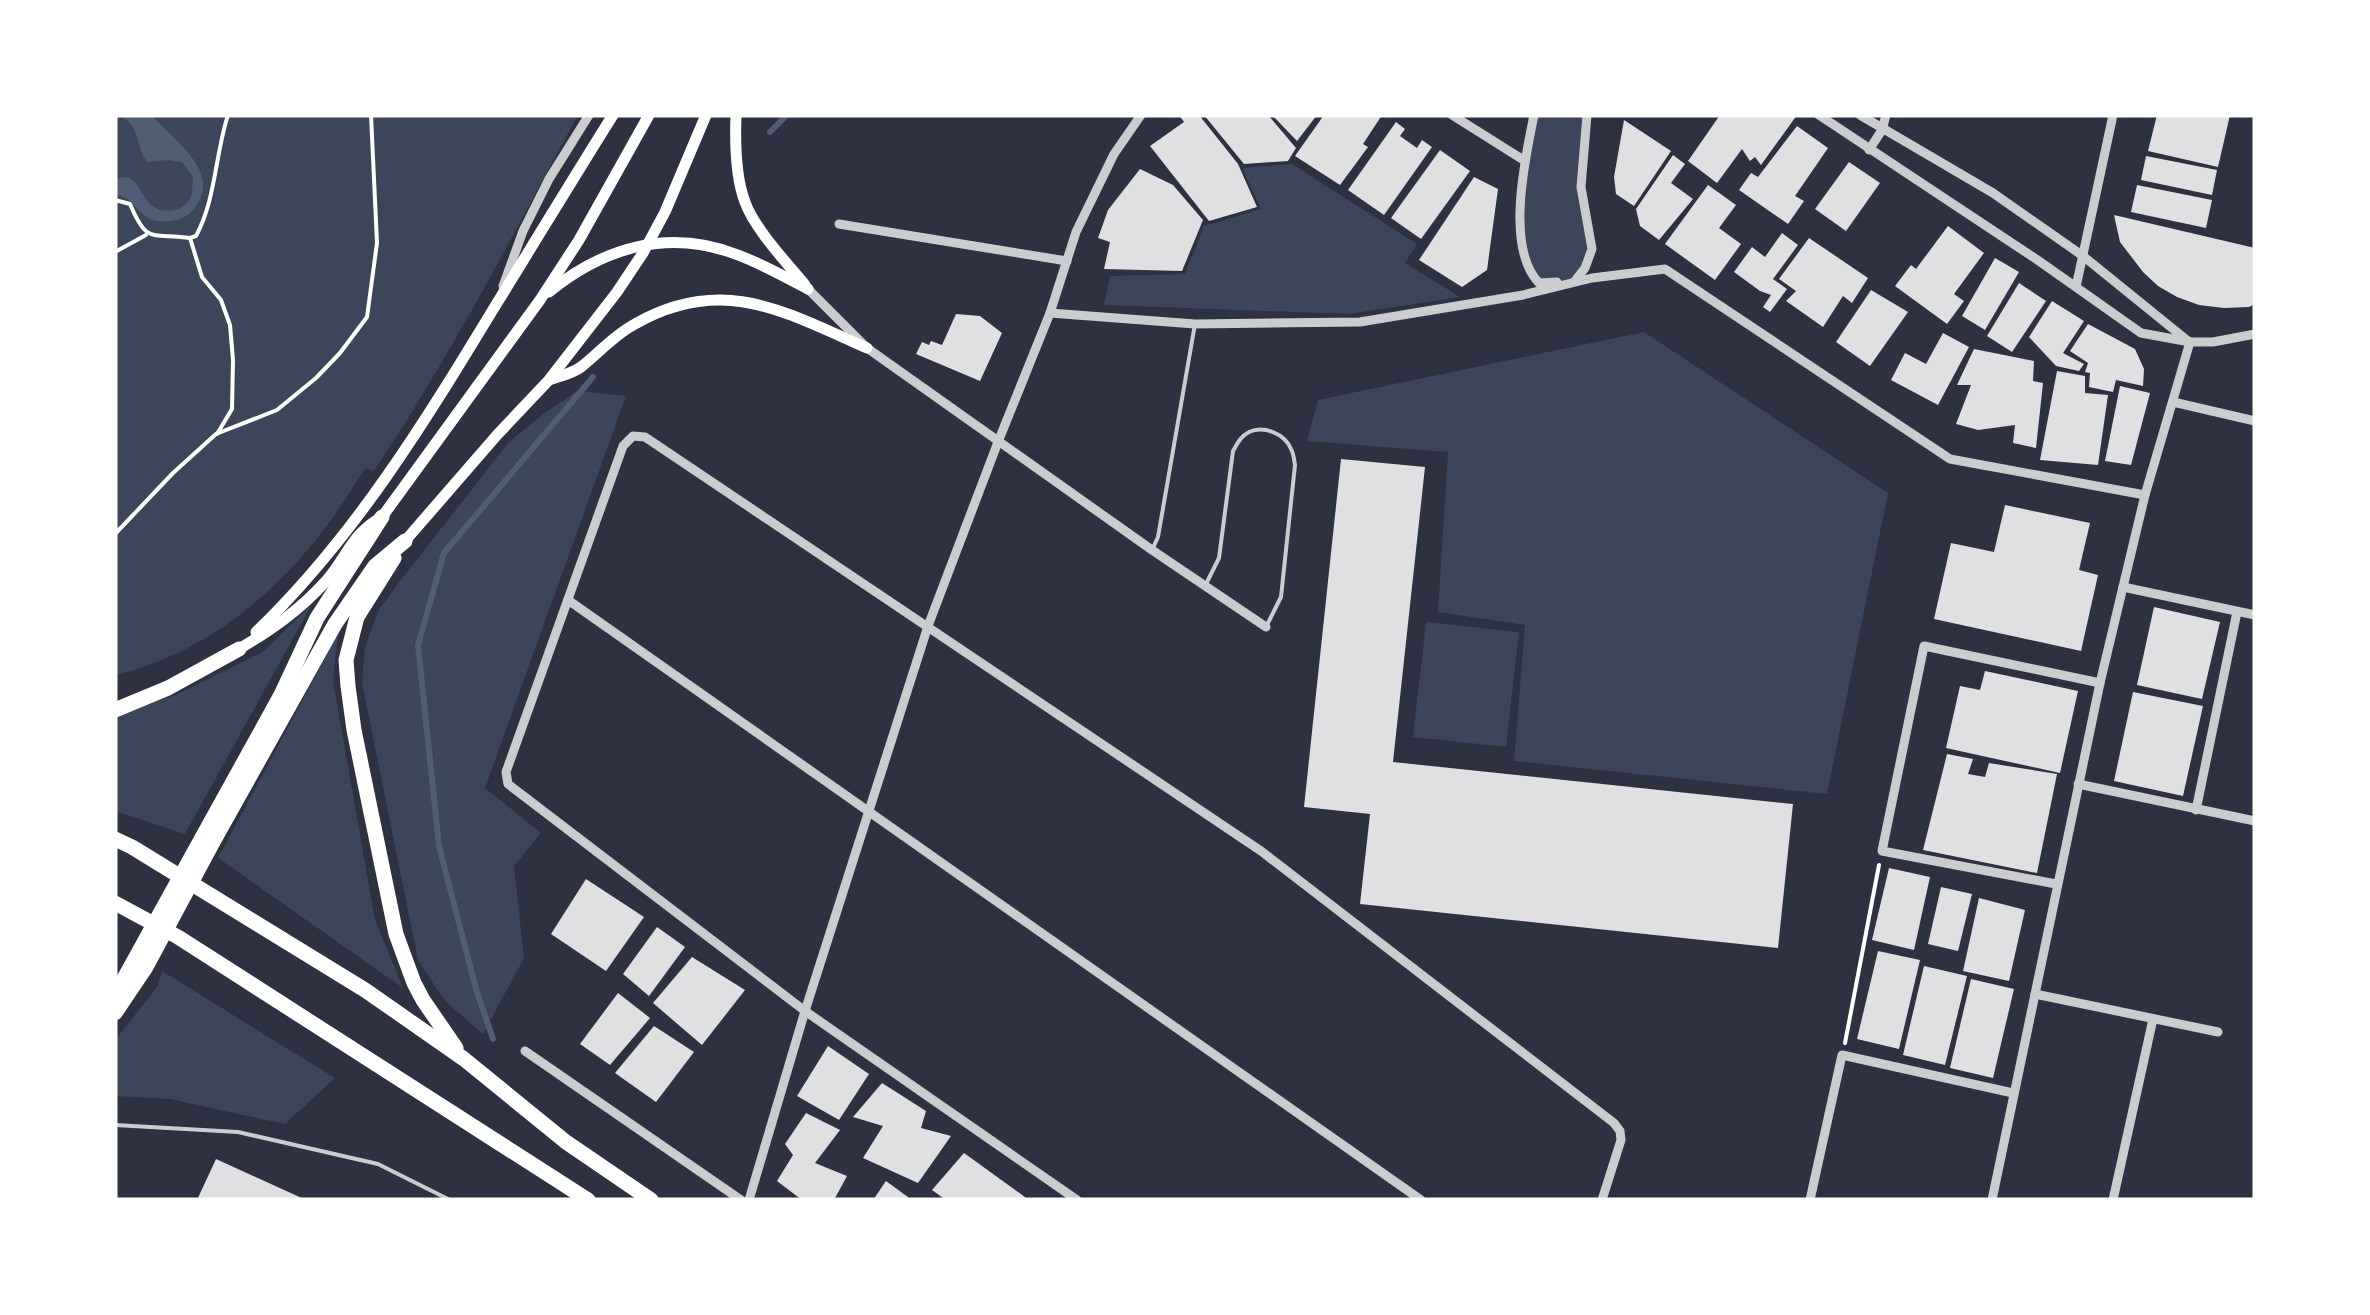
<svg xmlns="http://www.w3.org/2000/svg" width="2370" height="1315" viewBox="0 0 2370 1315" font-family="Ubuntu,sans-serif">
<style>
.green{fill:#3c4559}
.water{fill:#4f5d75}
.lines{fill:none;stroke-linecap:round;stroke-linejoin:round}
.stream{stroke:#4f5d75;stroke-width:6}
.building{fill:#e0e0e3}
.path{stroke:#fff;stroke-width:4}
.service{stroke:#caccd0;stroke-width:4}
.minor{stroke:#caccd0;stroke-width:9}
.secondary{stroke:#fff;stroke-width:11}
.motorway{stroke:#fff;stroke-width:15}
</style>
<rect width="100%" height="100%" fill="#2d3142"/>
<!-- green -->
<g class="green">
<path d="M115 115H578C513 235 450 357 374 471L366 468C351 489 338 512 322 532 271 599 198 656 115 675Z"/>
<polygon points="1534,115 1587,115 1581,187 1591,241 1575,281 1539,283 1533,277 1520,220"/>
<polygon points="1292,164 1417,244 1405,263 1460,297 1349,314 1104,305 1110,276 1185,274 1204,226 1261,209 1242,168"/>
<polygon points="1644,332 1888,493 1827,794 1514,761 1525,625 1438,612 1448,452 1307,441 1318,400"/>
<polygon points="578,391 626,396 485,788 541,833 514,866 524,958 483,1034 444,1000 418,960 362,683 365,647 378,611 397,585 508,443 543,414"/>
<polygon points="312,604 185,834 115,811 115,715 175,695 263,652"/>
<polygon points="1426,622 1519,632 1506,747 1413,737"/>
<polygon points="338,634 333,681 375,920 403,988 218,858"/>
<polygon points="162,971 335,1078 285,1124 170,1099 115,1096 115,1040 157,987"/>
</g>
<!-- water -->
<path class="water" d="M116 115H151C174 140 227 175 191 212 181 222 166 223 153 220 136 215 134 195 115 195V179C121 178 125 175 131 179 140 185 143 198 151 205 165 216 187 211 192 194 192 193 193 178 193 177L182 162 169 160 147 162C135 145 140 121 116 115Z"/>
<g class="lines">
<!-- stream -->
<g class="stream">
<polyline points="770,132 787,115"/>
<polyline points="493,1039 476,989 439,846 418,645 444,553 593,377"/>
</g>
</g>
<!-- building -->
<g class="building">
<polygon points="1179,115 1199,115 1238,164 1257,207 1209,221 1150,146 1184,122"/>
<polygon points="1204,115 1268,115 1296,148 1288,161 1244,164"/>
<polygon points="1272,115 1317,115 1297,141"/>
<polygon points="1324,115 1382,115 1363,144 1368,147 1340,185 1295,156"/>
<polygon points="1720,115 1797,115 1761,165 1755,157 1750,161 1742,149 1717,183 1688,161"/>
<polygon points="2157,115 2230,115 2218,167 2148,151"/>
<polygon points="1624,120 1671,151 1634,206 1616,194 1614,177"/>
<polygon points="1396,122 1405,129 1400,136 1417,148 1422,140 1432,147 1384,215 1348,190"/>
<polygon points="1797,126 1828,148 1795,196 1804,201 1788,224 1739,190 1751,173 1758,177"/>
<polygon points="1440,150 1470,171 1421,239 1391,218"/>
<polygon points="1673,155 1685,164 1671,183 1693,199 1659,240 1640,226 1636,209"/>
<polygon points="2146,156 2217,170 2212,195 2141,180"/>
<polygon points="1849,162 1880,183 1846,231 1815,209"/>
<polygon points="1140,169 1173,185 1203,220 1182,271 1104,269 1110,242 1098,238 1108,210"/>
<polygon points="1474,177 1498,189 1487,270 1462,287 1419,260"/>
<polygon points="1708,185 1736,205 1719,228 1741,244 1715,280 1665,244"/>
<polygon points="2137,185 2212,200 2206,228 2131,212"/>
<polygon points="2114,215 2255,248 2255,304 2249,307 2224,308 2199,305 2177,297 2158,286 2143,272 2120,242"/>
<polygon points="1948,226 1984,253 1954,294 1964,301 1947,324 1895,286 1911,265 1916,269"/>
<polygon points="1782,233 1798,245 1773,279 1787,289 1770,312 1763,307 1771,295 1760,291 1734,272 1752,247 1765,257"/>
<polygon points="1809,238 1868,278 1852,303 1843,296 1823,327 1786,301 1796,291 1779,279"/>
<polygon points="1995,258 2019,272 1985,330 1962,316"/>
<polygon points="2019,283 2046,301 2012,352 1987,336"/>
<polygon points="1871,290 1908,312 1870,366 1836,342"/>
<polygon points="2052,301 2084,321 2063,353 2084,364 2079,371 2056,366 2029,337"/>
<polygon points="956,314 980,316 1002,333 980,381 916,354 922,342 929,345 931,341 942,345"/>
<polygon points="2088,324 2135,349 2144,369 2143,386 2116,380 2113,392 2089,387 2090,373 2085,372 2088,363 2070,351"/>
<polygon points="1943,333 1969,347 1938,405 1891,380 1905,353 1926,364"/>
<polygon points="1974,349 2034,361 2033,381 2043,383 2036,448 2013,443 2015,425 1978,430 1956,424 1971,385 1957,385"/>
<polygon points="2057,371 2085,376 2085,393 2108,395 2098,465 2040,460"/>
<polygon points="2120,386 2150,393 2131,465 2105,461"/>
<polygon points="1341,459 1425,467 1393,762 1793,804 1778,948 1360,904 1370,814 1304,807"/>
<polygon points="2005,505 2090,523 2079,570 2098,575 2081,651 1934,619 1951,543 1994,552"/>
<polygon points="2154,607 2220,622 2202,699 2137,685"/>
<polygon points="1985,671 2078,691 2060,773 1946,748 1960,686 1980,690"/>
<polygon points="2133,692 2203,706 2183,796 2114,781"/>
<polygon points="1947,754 1973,759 1968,774 1985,777 1989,763 2057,774 2037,873 1923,850"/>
<polygon points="1889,868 1930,877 1914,950 1872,940"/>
<polygon points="586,879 644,917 606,971 551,934"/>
<polygon points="1941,887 1972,894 1958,951 1928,944"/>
<polygon points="1979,898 2025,910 2009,981 1963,971"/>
<polygon points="657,927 685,947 649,996 623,974"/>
<polygon points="1878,951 1920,960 1899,1049 1857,1039"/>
<polygon points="692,957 745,990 702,1045 653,1003"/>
<polygon points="1924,966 1967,976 1945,1065 1903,1055"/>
<polygon points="1971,979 2014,989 1993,1078 1950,1068"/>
<polygon points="618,993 650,1018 610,1065 580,1044"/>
<polygon points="654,1026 694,1052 656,1102 615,1073"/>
<polygon points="828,1046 869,1074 839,1120 797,1096"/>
<polygon points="882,1083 926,1111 921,1128 951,1136 918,1183 863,1158 883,1126 853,1117"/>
<polygon points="806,1113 840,1130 815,1163 847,1176 834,1200 802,1200 777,1181 793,1155 785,1144"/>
<polygon points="964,1153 1029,1200 946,1200 932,1190"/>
<polygon points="216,1159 306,1200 197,1200"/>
<polygon points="886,1181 912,1200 873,1200"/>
</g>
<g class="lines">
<!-- path -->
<g class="path">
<path d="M115 200 130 204C147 244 150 233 190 238L196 236C216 199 215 155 228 115"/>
<polyline points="190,238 202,277 221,300 230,325 233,360 232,409 217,434"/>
<polyline points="115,252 146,235"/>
<polyline points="115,534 173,473 216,434 277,410 316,378 340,353 367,317 377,243 371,115"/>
<polyline points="1845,1043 1879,865"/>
</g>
<!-- service -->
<g class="service">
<polyline points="1152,550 1158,537 1195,324"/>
<path d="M1205 586 1219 558 1233 451C1237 444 1241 436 1249 432 1264 425 1285 434 1291 449 1294 454 1294 460 1295 465L1281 597 1267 625"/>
<polyline points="115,1125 238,1132 378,1164 450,1200"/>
</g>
<!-- minor -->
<g class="minor">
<polyline points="1452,115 1525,161"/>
<path d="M1534 115C1525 159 1505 248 1539 283L1557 282"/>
<polyline points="1819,115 2039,261 2141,333 2190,342 2213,342 2255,334"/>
<polyline points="1860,115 1993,193 2083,256 2188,341"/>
<polyline points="1869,150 1882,130 1886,115"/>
<polyline points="839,224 1067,261"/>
<polyline points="1575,281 1585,268 1592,249 1581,187 1587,115"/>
<polyline points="503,286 523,231 549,179 589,115"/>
<polyline points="2076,287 2113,115"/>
<polyline points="808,289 867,348 1152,550 1266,627"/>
<polyline points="1050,313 1195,324 1360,322 1523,295 1592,278 1665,269 1950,459 2145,495"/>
<polyline points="2173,402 2255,421"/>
<polyline points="2123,587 2255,615"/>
<polyline points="568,600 1421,1200"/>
<polyline points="2078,784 2255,821"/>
<polyline points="2196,810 2237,612"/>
<polyline points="2056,884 1882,851 1924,646 2100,683"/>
<polyline points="2035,994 2218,1032"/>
<polyline points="525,1051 741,1200"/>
<polyline points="749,1200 805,1011 928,626 998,442 1050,313 1076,232 1114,154 1141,115"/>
<polyline points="1077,1200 805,1011 508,784 506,772 623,446 633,436 645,437 1261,851 1614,1123 1620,1131 1621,1140 1602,1200"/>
<polyline points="1810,1200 1842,1055 2013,1093"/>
<polyline points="1992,1200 2100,683 2145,495 2190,342"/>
<polyline points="2113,1200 2153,1019"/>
</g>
<!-- secondary -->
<g class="secondary">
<path d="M736 115C735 142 735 176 745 202 754 228 787 263 805 285"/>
<path d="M549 292C604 247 669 228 738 255 762 264 785 277 808 289"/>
<path d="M552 379C561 376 573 373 581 367 599 353 614 335 635 324 723 274 785 312 867 348"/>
<polyline points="405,541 497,435 548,381 617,292 643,253 665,212 706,115"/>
<path d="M256 632C355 537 426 420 497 303 536 240 574 177 613 115"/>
<path d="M239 649C271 630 300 610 326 581 347 557 352 533 382 517L540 300 579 240 649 115"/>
</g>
<!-- motorway -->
<g class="motorway">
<polyline points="394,558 357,617 346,660 348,686 354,730 396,934 414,983 423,1000 456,1048"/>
<polyline points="115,710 168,688 239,649"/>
<polyline points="115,839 132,847 365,990 464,1059 566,1142 651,1200"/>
<polyline points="115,903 178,937 588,1200"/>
<polyline points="115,995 281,695 317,618 382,517"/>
<polyline points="115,1013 146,967 213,842 335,624 375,566 405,541"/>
</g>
</g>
<!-- border -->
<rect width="2370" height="1315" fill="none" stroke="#ffffff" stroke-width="235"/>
</svg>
